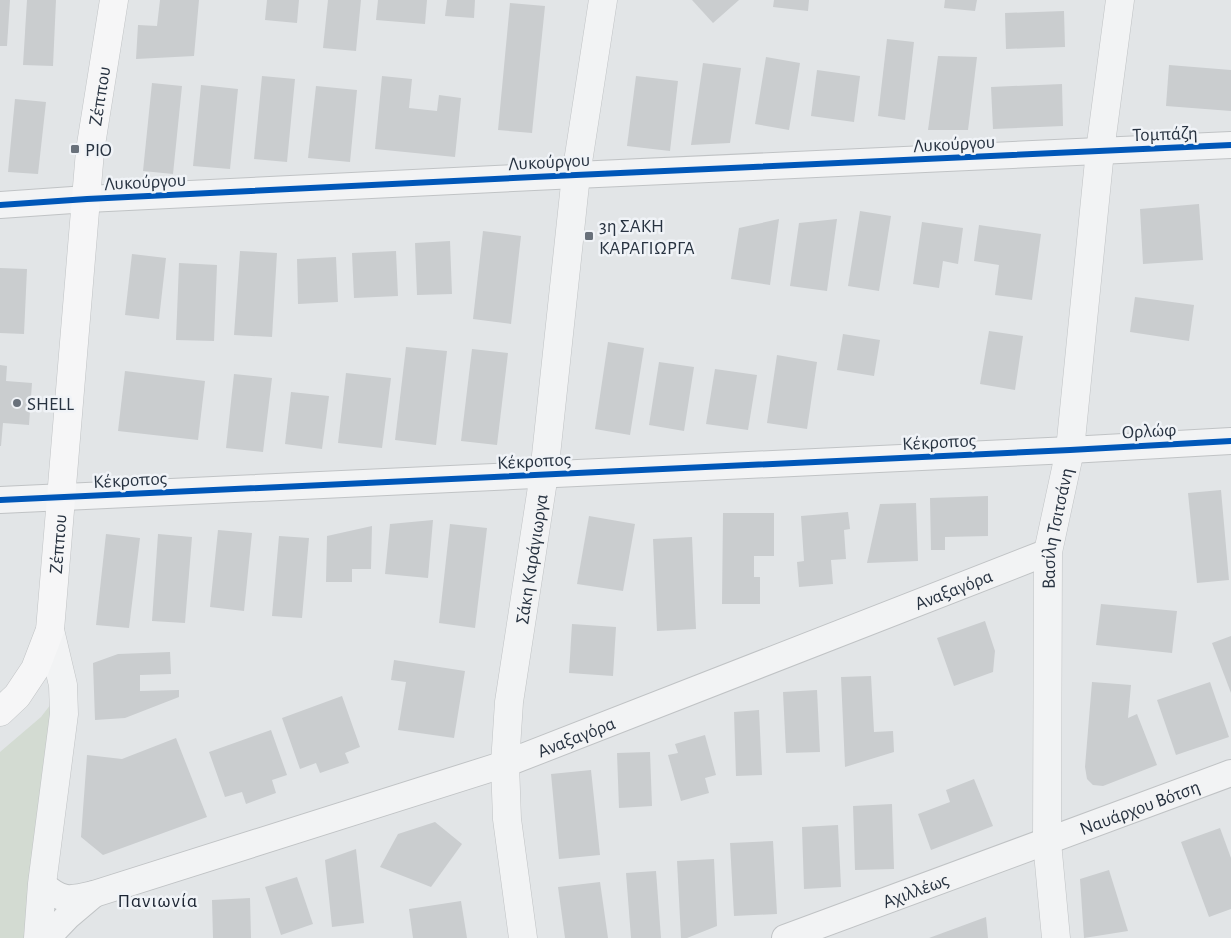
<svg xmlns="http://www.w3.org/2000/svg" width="1231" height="938" viewBox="0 0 1231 938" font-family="'Alegreya Sans',sans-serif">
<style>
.green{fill:#d3dbd2}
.building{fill:#cacdcf}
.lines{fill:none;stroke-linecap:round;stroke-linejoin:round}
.minor-casing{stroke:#c0c3c5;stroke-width:28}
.tertiary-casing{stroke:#c0c3c5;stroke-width:29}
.secondary-casing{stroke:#c0c3c5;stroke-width:29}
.minor{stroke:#f2f3f4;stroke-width:26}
.tertiary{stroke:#f2f3f4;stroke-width:28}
.secondary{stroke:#f6f6f7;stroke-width:28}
.cycleway-casing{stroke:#f0f3f7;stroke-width:9}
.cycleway{stroke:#0057b8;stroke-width:6}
.poi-dot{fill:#69717b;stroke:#f0f3f7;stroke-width:2}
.labels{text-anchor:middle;stroke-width:5;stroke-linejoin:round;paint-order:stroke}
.street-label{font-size:19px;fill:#283341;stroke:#f0f3f7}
.poi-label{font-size:19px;fill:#283341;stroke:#f0f3f7;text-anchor:start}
.neighbourhood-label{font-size:20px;letter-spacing:1px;fill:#1b2432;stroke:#f0f3f7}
</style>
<rect width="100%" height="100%" fill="#e2e5e7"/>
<!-- green -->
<polygon class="green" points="51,704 25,938 0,938 0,752 41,717"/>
<!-- building -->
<g class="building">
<polygon points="0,0 10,0 7,46 0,46"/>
<polygon points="27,0 56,0 53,66 23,65"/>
<polygon points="160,0 199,0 194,56 136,59 138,25 157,26"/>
<polygon points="267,0 299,0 297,23 265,20"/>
<polygon points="328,0 361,0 356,51 323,48"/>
<polygon points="378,0 427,0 425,24 376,20"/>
<polygon points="447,0 475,0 474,18 445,16"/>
<polygon points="692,0 739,0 713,23"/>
<polygon points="774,0 809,0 808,11 773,7"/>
<polygon points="945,0 977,0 975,11 944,8"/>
<polygon points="510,3 545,6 532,133 498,130"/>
<polygon points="1064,11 1065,47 1006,49 1005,13"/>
<polygon points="887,39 914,42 905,120 878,116"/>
<polygon points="938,56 977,57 968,130 928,130"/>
<polygon points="766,57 800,63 789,130 755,124"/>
<polygon points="703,63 741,68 730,143 691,145"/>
<polygon points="1169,65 1231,70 1231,111 1166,106"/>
<polygon points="817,70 860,76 854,122 811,116"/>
<polygon points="262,76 295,79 287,162 254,159"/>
<polygon points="382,76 412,79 409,108 437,111 439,95 461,98 455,157 375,149"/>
<polygon points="636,76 678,81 670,151 627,146"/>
<polygon points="152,83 182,86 173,174 143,171"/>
<polygon points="1062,84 1063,126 993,129 991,87"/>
<polygon points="201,85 238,89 230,169 193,166"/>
<polygon points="316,86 357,90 350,162 308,158"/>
<polygon points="15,99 46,102 38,174 8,172"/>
<polygon points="1199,204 1203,260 1143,264 1140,209"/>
<polygon points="860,211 891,216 879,291 848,286"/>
<polygon points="779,219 770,285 731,279 739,228"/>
<polygon points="837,219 827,291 790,286 799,223"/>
<polygon points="922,222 963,228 958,264 943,261 939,288 913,284"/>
<polygon points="979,225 1041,234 1032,300 995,295 999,265 974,261"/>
<polygon points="483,231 521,236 511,324 473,319"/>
<polygon points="450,241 452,294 417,295 415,243"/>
<polygon points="240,251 277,253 272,337 234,335"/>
<polygon points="396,251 398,296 354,298 352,253"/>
<polygon points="132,254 166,258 159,319 125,315"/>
<polygon points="336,257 338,302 298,304 297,259"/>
<polygon points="179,263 217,265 214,341 176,340"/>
<polygon points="0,268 27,269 24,334 0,333"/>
<polygon points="1135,297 1194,305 1189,341 1130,332"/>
<polygon points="989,331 1023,336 1015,390 980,384"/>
<polygon points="843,334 880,340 874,376 837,370"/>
<polygon points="608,342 644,348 630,435 595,429"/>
<polygon points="406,347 447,351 436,445 395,440"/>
<polygon points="472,349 508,353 497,445 461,441"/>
<polygon points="777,355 817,362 807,429 767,423"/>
<polygon points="659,362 694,367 684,431 649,425"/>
<polygon points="0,365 7,366 6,381 32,383 29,425 3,423 1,446 0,446"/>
<polygon points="715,369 757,375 748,430 706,424"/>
<polygon points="125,371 205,381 198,440 118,431"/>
<polygon points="346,373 391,378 382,448 338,443"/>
<polygon points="234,374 272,378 263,452 226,448"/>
<polygon points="291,392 329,396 322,449 285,444"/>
<polygon points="1221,490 1229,580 1197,583 1188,493"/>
<polygon points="988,496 988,536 945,537 945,550 931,550 930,498"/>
<polygon points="916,503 918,561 867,563 880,504"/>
<polygon points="848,512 850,529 844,530 846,559 831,560 833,584 799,587 797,562 804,561 801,516"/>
<polygon points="723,513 774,513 774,556 754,556 754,577 760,577 760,604 722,604"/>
<polygon points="589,516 635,524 623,591 577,584"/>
<polygon points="433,520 428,578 385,574 390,524"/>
<polygon points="450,524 487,528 475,628 439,623"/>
<polygon points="372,526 371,569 352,569 352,582 326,582 327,536"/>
<polygon points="218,530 252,533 244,611 210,607"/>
<polygon points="106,534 140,538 129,628 96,625"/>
<polygon points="158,534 192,537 185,623 152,621"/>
<polygon points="279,536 309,538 302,618 272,616"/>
<polygon points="692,537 696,629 657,631 653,539"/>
<polygon points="1101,604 1177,611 1172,653 1096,645"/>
<polygon points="985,621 995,651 993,672 954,686 937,638"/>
<polygon points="572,624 616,627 613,676 569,673"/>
<polygon points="1231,636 1231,693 1212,643"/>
<polygon points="170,652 171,674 140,675 140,691 179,690 179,697 125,718 95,720 93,663 118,654"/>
<polygon points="394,660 465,671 454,738 398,730 406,682 391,680"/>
<polygon points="871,676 874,732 893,731 894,752 845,767 841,677"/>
<polygon points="1092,682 1131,685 1128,718 1137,714 1157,765 1103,786 1093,785 1087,779 1085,767"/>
<polygon points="1210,682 1229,737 1176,755 1157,700"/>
<polygon points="817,690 820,752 786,753 783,692"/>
<polygon points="342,696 360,747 345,753 349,763 320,773 316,763 300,769 282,718"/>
<polygon points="759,710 762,775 736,776 734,712"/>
<polygon points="271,730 287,775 272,780 276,793 246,804 242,792 225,797 209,752"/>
<polygon points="705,735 716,775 705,778 709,793 681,801 668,755 678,753 675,744"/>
<polygon points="176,738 207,817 103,855 81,837 87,755 122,759"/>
<polygon points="650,752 652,806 619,808 617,753"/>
<polygon points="591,770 600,855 559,859 551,774"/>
<polygon points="974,779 993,826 931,850 918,814 950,802 946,790"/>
<polygon points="892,804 894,869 855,870 853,806"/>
<polygon points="435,822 462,844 431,887 380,867 398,834"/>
<polygon points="838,825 841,887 804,889 802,827"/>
<polygon points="1220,828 1231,858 1231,909 1209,917 1181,842"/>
<polygon points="773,841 777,914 734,916 730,843"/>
<polygon points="356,849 364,923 332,927 325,860"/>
<polygon points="714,859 717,926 687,938 681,938 677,861"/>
<polygon points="1109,870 1128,931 1084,938 1080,879"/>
<polygon points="656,871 661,938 631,938 626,873"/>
<polygon points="297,877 313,924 281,935 265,887"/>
<polygon points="600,882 608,938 565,938 558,887"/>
<polygon points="250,898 251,938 213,938 212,900"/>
<polygon points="461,901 467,938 413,938 409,909"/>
<polygon points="986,917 988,938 929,938"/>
</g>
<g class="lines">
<defs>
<g id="minor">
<polyline points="0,205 87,199 576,175 1231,145"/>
<polyline points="0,500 1070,450 1231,441"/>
<path id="s1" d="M42 884C62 902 69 900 94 894L505 764 1048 552"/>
<polyline points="47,938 68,916 94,894"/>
<path id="s2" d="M785 938 1231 773"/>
</g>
<g id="tertiary">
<polyline points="38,938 42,884 64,714 63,685 50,630"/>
<path id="s3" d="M523 938 507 819 505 764 509 702 544 474 576 175 603 0"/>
<path id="s4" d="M1056 938 1047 842 1048 552 1070 450 1100 151 1120 0"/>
</g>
<g id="secondary">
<path id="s5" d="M0 712 17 696 35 669 50 630 90 151 114 0"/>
</g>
</defs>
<!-- minor casing -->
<use href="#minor" class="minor-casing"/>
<!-- tertiary casing -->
<use href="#tertiary" class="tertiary-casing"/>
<!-- secondary casing -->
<use href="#secondary" class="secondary-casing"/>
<!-- minor -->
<use href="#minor" class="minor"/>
<!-- tertiary -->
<use href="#tertiary" class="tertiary"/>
<!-- secondary -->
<use href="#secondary" class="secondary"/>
<defs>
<g id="cycleway">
<polyline points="0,205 87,199 576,175 1231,145"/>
<polyline points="0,500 1070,450 1231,441"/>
</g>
</defs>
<!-- cycleway casing -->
<use href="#cycleway" class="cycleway-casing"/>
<!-- cycleway -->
<use href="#cycleway" class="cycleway"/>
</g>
<!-- markers -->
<g class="poi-dot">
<rect x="70" y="144" width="10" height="10" rx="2.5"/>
<rect x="584" y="231" width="10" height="10" rx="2.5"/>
<circle cx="17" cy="403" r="5"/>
</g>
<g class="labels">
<!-- street labels -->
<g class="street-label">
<text dy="7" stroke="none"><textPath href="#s5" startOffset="634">Ζέππου</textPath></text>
<text transform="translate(1165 133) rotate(-2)" y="7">Τομπάζη</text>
<text transform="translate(954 143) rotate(-3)" y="7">Λυκούργου</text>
<text transform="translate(549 161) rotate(-3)" y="7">Λυκούργου</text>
<text transform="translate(145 181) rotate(-3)" y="7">Λυκούργου</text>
<text transform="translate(1149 430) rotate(-3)" y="7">Ορλώφ</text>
<text transform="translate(939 441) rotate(-3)" y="7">Κέκροπος</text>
<text transform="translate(534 460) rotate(-3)" y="7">Κέκροπος</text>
<text transform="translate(130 479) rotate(-3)" y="7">Κέκροπος</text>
<text dy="7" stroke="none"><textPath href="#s4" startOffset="411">Βασίλη Τσιτσάνη</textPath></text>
<text dy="7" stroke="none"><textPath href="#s5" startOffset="184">Ζέππου</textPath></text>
<text dy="7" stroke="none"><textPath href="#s3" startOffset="382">Σάκη Καράγιωργα</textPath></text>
<text dy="7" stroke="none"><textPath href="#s1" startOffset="969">Αναξαγόρα</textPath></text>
<text dy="7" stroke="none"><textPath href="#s1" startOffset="564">Αναξαγόρα</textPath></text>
<text dy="7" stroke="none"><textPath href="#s2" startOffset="378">Ναυάρχου Βότση</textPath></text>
<text dy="7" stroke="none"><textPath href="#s2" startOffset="139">Αχιλλέως</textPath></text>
</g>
<!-- poi labels -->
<g class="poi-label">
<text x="85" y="156">ΡΙΟ</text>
<text x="599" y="232">3η ΣΑΚΗ<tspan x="599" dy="22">ΚΑΡΑΓΙΩΡΓΑ</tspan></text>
<text x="27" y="410">SHELL</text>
</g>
<!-- neighbourhood labels -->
<g class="neighbourhood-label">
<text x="158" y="907">Πανιωνία</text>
</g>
</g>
</svg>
